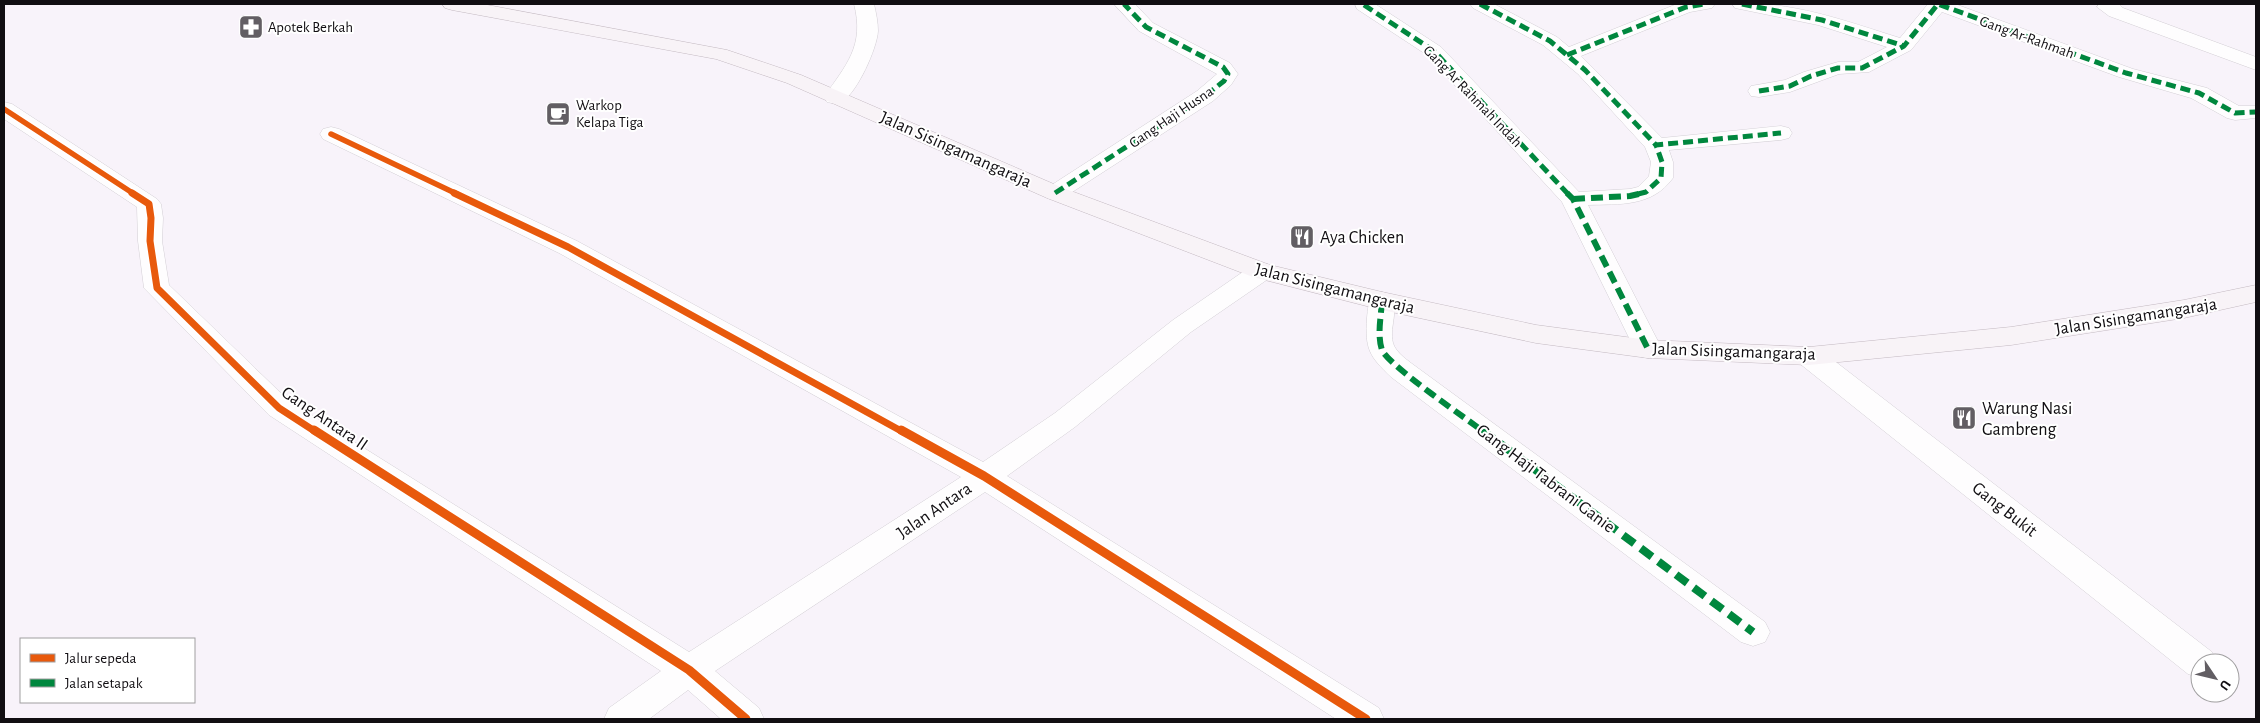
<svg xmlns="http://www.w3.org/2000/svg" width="2260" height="723" viewBox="0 0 2260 723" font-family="'Alegreya Sans',sans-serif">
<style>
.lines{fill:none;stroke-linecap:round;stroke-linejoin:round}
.minor-casing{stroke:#d3cfd5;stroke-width:1}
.major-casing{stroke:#c3b9c1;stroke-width:1}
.minor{fill:#fefdfe;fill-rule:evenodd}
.major{fill:#f8f3f7;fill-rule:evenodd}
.quiet-far2{stroke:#00873e;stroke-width:5;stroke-dasharray:10 5;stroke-linecap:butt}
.quiet-far1{stroke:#00873e;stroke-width:6;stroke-dasharray:12 6;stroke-linecap:butt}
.quiet{stroke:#00873e;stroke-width:8;stroke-dasharray:14 8;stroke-linecap:butt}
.cycleway-far2-casing{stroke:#fff;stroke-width:8}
.cycleway-far1-casing{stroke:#fff;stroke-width:10}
.cycleway-casing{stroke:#fff;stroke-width:12}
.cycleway-far2{stroke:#e8590c;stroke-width:5.5}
.cycleway-far1{stroke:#e8590c;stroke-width:7}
.cycleway{stroke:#e8590c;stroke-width:9}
.labels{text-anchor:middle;stroke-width:4;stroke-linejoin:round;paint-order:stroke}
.far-poi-label{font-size:15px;fill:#110e12;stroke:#fff;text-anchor:start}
.far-street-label{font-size:15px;fill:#110e12;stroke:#fff}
.street-label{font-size:18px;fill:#110e12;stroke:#fff}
.poi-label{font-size:18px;fill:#110e12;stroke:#fff;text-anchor:start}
</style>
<rect width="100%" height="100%" fill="#f8f3fa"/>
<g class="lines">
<defs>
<g id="minor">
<path d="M854 4H874C876 13 878 22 878 31 877 49 857 92 843 101 838 105 832 103 827 102L824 97C846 65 865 46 854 4Z"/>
<polygon points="1114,4 1135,4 1153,23 1230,63 1238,74 1231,85 1213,101 1063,198 1055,200 1047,198 1043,193 1047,188 1197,91 1217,74 1139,31"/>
<path d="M1355 4H1375L1441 47 1579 192 1630 189 1638 187 1649 176 1651 162 1645 147 1578 74 1543 45 1473 8 1470 4H1494L1557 37 1569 47 1677 4H1715L1712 8 1690 12 1581 56 1662 138 1781 126 1789 128 1792 133 1789 138 1781 140 1669 150 1673 162V178C1652 207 1620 204 1588 205L1662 349 1658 356 1648 358 1638 356 1562 202 1427 55 1357 9Z"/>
<path d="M1732 4C1790 0 1845 21 1900 38L1928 4H1955L2133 69 2207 88 2239 106H2256V118L2235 120 2227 118 2191 98 2119 77 1942 12 1911 50 1869 72 1839 74 1790 92 1759 97 1751 96 1748 91 1751 86 1785 80 1804 72 1838 62H1858L1887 47 1818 25 1735 8Z"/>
<polygon points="2099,4 2119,4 2123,8 2256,57 2256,70 2109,16 2097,7"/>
<polygon points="4,102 12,104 157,199 161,204 163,218 162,241 169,285 289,401 689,652 961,477 559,253 323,139 320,134 323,129 331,127 339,129 577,241 983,462 1055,413 1173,320 1253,265 1262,263 1271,265 1275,271 1271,277 1191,332 1075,427 1007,476 1379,708 1384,719 1336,719 985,492 715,671 759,708 764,719 721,719 688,690 649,719 604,719 609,708 661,671 269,415 144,288 138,241 137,207 4,119"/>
<path d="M1382 292 1391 295C1401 311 1385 334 1396 349 1400 355 1406 359 1411 363L1765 622 1770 632 1765 642 1753 646 1741 642 1391 377C1369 356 1365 349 1367 318 1368 309 1368 302 1373 295Z"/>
<polygon points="1809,347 1819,349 2212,652 2217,663 2200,663 2200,678 2188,674 1799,363 1795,356 1799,349"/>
</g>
<polygon id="major" points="442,4 482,4 727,50 801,75 1063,188 1270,265 1382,292 1536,325 1648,340 1809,347 2011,327 2184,300 2256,285 2256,302 2184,318 2011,345 1809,365 1648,358 1536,343 1382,310 1253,277 1047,198 787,83 716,59 452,10 445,8"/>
</defs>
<!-- minor casing -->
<use href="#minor" class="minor-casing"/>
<!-- major casing -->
<use href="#major" class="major-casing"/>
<!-- minor -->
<use href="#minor" class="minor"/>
<!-- major -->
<use href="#major" class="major"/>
<!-- quiet-far2 -->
<g class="quiet-far2">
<polyline points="1480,4 1550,41 1585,70 1656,145"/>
<polyline points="1742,4 1822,20 1904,46"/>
<polyline points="1364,5 1434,51 1568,194"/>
<polyline points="1567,55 1686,7 1705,4"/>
<polyline points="1759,91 1790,86 1811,76 1838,68 1862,68 1904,46 1938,4 2126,73 2199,93 2235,113 2256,112"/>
<polyline points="1055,193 1205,96 1224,81 1228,74 1223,67 1146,27 1124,4"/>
<polyline points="1638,194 1646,192 1661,178 1662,162 1656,145 1781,133"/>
</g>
<!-- quiet-far1 -->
<g class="quiet-far1">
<polyline points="1567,193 1573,199 1648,349"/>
<polyline points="1573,199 1630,196 1643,193"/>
<path d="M1382 301C1381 317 1377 335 1382 350 1388 365 1467 419 1484 432"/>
</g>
<!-- quiet -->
<polyline class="quiet" points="1482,430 1753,632"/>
<defs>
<g id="cycleway-far2">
<polyline points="4,109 134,194"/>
<polyline points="331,134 457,194"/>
</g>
<g id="cycleway-far1">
<polyline points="132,193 149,204 151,218 150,241 157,288 279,408 316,432"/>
<polyline points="454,193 568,247 903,432"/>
</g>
<g id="cycleway">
<polyline points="314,430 689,670 746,719"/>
<polyline points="901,430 984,476 1366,719"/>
</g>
</defs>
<!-- cycleway-far2 casing -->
<use href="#cycleway-far2" class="cycleway-far2-casing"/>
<!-- cycleway-far1 casing -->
<use href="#cycleway-far1" class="cycleway-far1-casing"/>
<!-- cycleway casing -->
<use href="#cycleway" class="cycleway-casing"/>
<!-- cycleway-far2 -->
<use href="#cycleway-far2" class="cycleway-far2"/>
<!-- cycleway-far1 -->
<use href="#cycleway-far1" class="cycleway-far1"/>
<!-- cycleway -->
<use href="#cycleway" class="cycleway"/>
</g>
<!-- icons -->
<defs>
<symbol id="pharmacy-square" viewBox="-11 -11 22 22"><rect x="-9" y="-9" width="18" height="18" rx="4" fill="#625e63" stroke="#fff"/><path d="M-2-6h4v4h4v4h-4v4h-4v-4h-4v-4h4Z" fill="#fff"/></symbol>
<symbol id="cafe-square" viewBox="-11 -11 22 22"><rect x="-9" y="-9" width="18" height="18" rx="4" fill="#625e63" stroke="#fff"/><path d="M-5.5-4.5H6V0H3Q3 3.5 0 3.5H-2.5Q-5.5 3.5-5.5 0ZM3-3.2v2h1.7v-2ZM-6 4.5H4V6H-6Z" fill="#fff"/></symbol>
<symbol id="restaurant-square" viewBox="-11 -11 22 22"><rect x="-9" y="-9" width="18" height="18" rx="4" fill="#625e63" stroke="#fff"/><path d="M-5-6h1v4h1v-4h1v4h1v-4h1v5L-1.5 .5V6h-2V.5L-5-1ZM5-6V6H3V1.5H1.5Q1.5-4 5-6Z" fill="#fff"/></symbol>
</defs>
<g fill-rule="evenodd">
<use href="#pharmacy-square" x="237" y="13" width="28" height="28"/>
<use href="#cafe-square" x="544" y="100" width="28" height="28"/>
<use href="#restaurant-square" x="1288" y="223" width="28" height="28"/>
<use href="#restaurant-square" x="1950" y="404" width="28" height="28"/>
</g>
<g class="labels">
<!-- far-poi labels -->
<g class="far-poi-label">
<text x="268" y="32">Apotek Berkah</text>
<text x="576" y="110">Warkop<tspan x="576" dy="17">Kelapa Tiga</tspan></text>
</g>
<!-- far-street labels -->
<g class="far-street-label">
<text transform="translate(2027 37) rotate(20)" y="5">Gang Ar-Rahmah</text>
<text transform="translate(1473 96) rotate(46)" y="5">Gang Ar Rahmah Indah</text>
<text transform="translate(1171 117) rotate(-34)" y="5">Gang Haji Husna</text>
</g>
<!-- street labels -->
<g class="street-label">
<text transform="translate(956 149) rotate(24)" y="6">Jalan Sisingamangaraja</text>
<text transform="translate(1335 288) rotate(14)" y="6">Jalan Sisingamangaraja</text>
<text transform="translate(2136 316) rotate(-9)" y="6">Jalan Sisingamangaraja</text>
<text transform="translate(1734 351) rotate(2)" y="6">Jalan Sisingamangaraja</text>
<text transform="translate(325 418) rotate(34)" y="6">Gang Antara II</text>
<text transform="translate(1546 478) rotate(37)" y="6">Gang Haji Tabrani Ganie</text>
<text transform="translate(2005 509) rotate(38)" y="6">Gang Bukit</text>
<text transform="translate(934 510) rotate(-34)" y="6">Jalan Antara</text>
</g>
<!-- poi labels -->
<g class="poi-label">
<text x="1320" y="243">Aya Chicken</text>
<text x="1982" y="414">Warung Nasi<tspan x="1982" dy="21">Gambreng</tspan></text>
</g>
</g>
<!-- border -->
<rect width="2260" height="723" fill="none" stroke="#110e12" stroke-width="10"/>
<!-- legend -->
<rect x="20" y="638" width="175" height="65" fill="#ffffff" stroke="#a09fa0"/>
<rect x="30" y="654" width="25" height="8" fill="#e8590c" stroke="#a09fa0"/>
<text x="65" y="663" font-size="15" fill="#110e12">Jalur sepeda</text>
<rect x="30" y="679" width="25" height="8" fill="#00873e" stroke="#a09fa0"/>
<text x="65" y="688" font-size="15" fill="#110e12">Jalan setapak</text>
<!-- north arrow -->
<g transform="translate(2215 678) rotate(125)"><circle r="24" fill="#ffffff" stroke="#a09fa0"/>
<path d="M0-4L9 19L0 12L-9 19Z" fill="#625e63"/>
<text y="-8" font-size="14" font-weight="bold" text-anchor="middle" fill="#110e12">U</text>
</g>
</svg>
